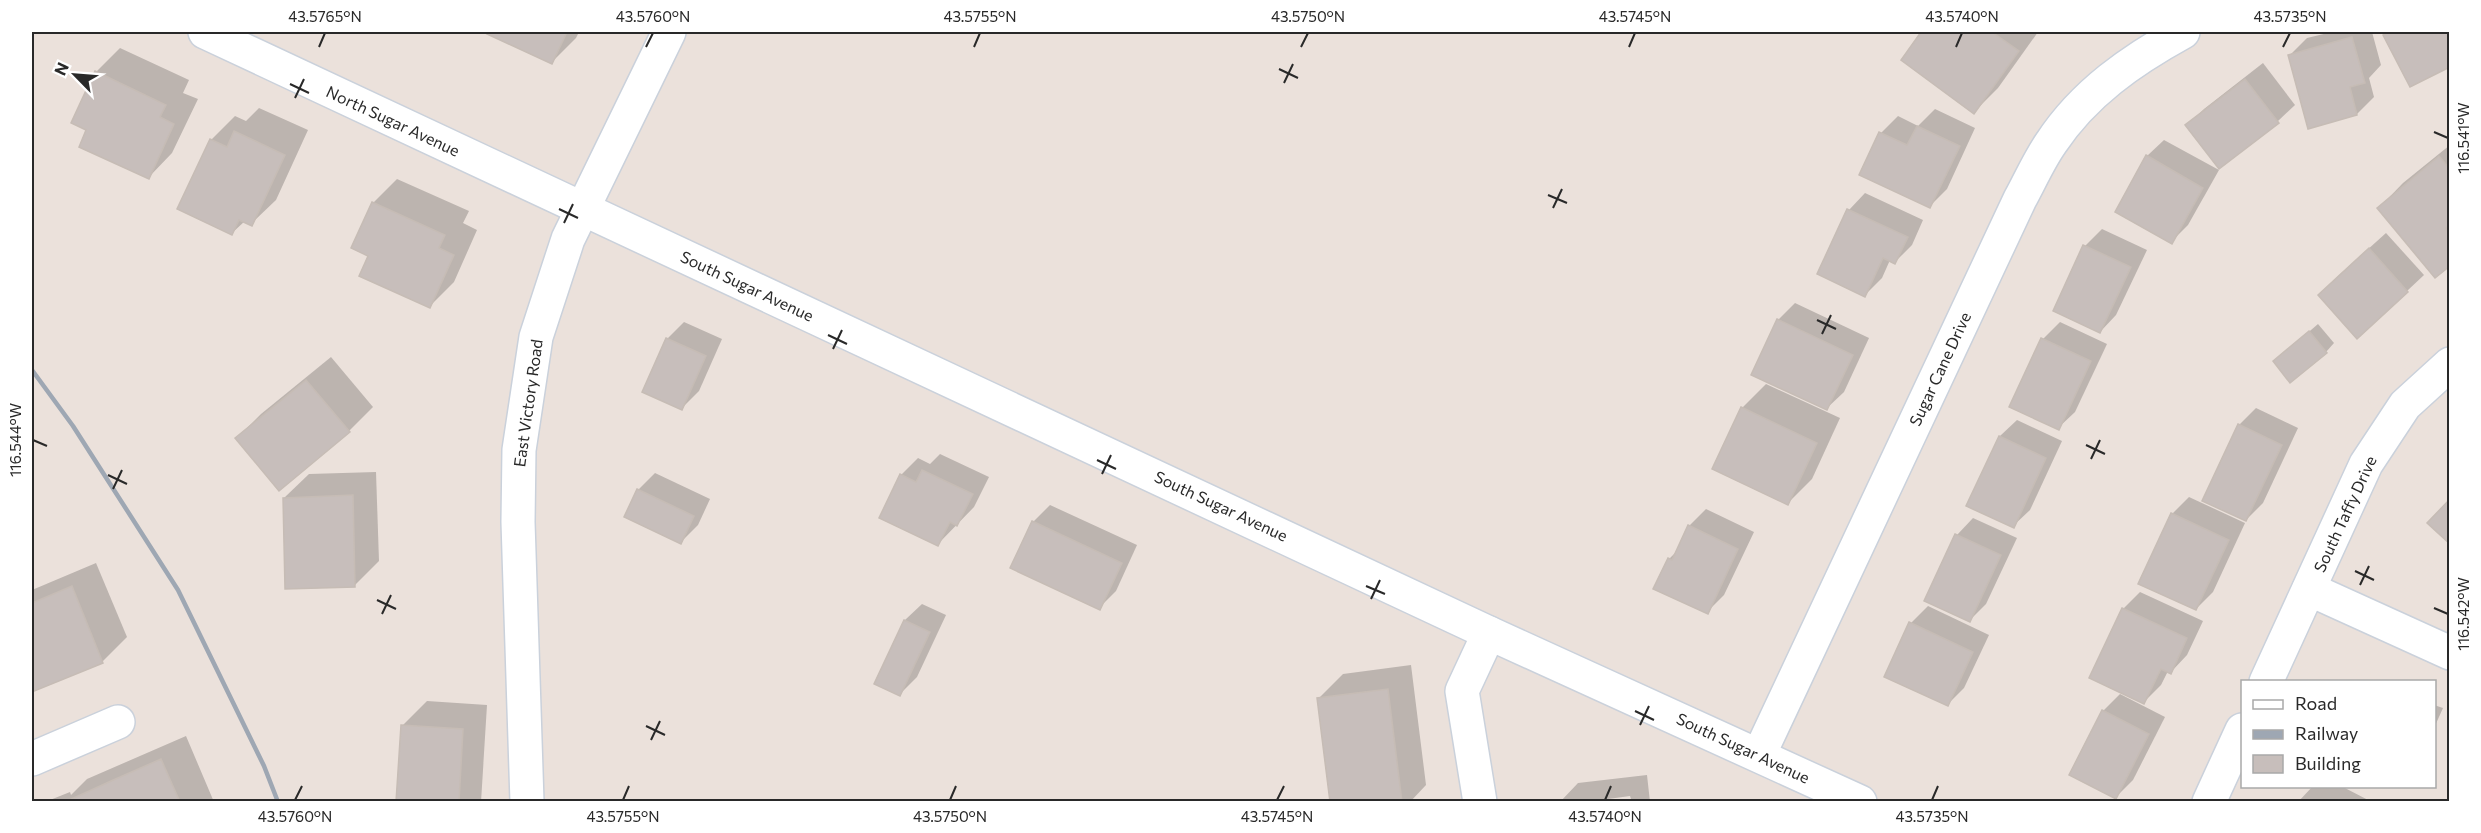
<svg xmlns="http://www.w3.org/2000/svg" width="2481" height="833" viewBox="0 0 2481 833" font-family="Commissioner,sans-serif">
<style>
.shadow{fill:#0003}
.building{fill:#c7bebb;stroke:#c6bcb5;stroke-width:1.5}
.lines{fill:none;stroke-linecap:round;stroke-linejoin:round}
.minor-casing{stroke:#cad1db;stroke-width:36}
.tertiary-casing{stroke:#cad1db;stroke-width:36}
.minor{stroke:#fff;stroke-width:33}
.tertiary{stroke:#fff;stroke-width:33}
.rail{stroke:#9ea7b3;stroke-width:4.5}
.ticks{fill:none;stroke:#292929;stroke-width:2}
.labels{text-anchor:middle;stroke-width:4.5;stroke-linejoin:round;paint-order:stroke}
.street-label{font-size:16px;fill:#292929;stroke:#fff}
.neatline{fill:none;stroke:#292929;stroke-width:2}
.ticks-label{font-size:15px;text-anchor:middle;fill:#292929}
</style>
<rect width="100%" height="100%" fill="#ebe1db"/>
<!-- shadow -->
<g class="shadow">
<polygon points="490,32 579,32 576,38 552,62"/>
<polygon points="1923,32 2038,32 1998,88 1974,112 1903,60"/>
<polygon points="2332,32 2372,32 2381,65 2369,78 2374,97 2357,114 2290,55 2307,38"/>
<polygon points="2388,32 2450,32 2450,65 2385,35"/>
<polygon points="120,48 189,80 183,93 198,99 172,153 148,178 88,129 96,72"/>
<polygon points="2263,63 2295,105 2278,121 2187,126 2204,109"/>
<polygon points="259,108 308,130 276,200 251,224 245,221 232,233 211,140 235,116 246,121"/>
<polygon points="1935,109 1975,128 1947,189 1930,206 1881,133 1898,116 1918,126"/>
<polygon points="2164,140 2219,170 2188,225 2171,242 2147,156"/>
<polygon points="2450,145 2450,264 2379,208 2403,183"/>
<polygon points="397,179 469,211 463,223 477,230 454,282 430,306 370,255 373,203"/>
<polygon points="1865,193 1923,220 1912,245 1895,262 1890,260 1882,278 1865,295 1849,210"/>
<polygon points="2102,229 2147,250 2116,315 2100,332 2085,246"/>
<polygon points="2386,233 2424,275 2407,291 2336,278"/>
<polygon points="1795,303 1869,338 1844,392 1827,408 1778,320"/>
<polygon points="684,322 722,339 699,391 682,408 667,339"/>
<polygon points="2060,322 2107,344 2075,412 2058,428 2043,339"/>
<polygon points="2318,324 2334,343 2326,352 2275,361"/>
<polygon points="331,357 373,407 349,431 237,438 261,414"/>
<polygon points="1766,384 1840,418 1812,479 1788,503 1742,408"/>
<polygon points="2256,408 2298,428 2263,503 2246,520 2239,425"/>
<polygon points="2017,420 2062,441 2030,510 2013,526 2000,436"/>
<polygon points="940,454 989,477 974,507 938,544 901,475 918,458 930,464"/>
<polygon points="376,472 379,561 355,585 284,498 309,474"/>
<polygon points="655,473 710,499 698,525 681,542 638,490"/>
<polygon points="2189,497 2245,523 2213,592 2196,609 2172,514"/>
<polygon points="1050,505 1137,545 1116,591 1099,608 1033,522"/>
<polygon points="1706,509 1754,532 1724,595 1707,612 1669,559 1679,549 1689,526"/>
<polygon points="1973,518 2017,538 1986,604 1969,621 1957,535"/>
<polygon points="96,563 127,637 102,662 32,690 32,590"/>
<polygon points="2140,592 2203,621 2187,655 2171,672 2168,671 2161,685 2144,702 2123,609"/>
<polygon points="922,604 946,615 917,677 900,694 876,683 905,620"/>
<polygon points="1928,606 1989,635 1964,688 1947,705 1911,623"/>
<polygon points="1411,665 1426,785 1410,802 1332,802 1319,698 1343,674"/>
<polygon points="2120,694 2165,717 2133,780 2116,797 2103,711"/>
<polygon points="427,701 487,705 481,802 397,802 402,726"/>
<polygon points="2434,705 2443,708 2434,728"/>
<polygon points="186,736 214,802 45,802 70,792 71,795 87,779"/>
<polygon points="1647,775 1650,802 1612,802 1631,799 1630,796 1586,802 1560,802 1578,783"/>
<polygon points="2313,786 2341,786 2372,802 2298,802"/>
</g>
<!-- building -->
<g class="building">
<polygon points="489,32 567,32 552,64 487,34"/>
<polygon points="1921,32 1992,32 2019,51 1974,114 1901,60"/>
<polygon points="2389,32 2450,32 2450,67 2410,87 2383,35"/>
<polygon points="2352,37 2365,83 2350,87 2357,115 2308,129 2288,55"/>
<polygon points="95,71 166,105 160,117 174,124 149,179 79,147 86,130 71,123"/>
<polygon points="2245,79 2279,123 2219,169 2185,125"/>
<polygon points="1917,126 1960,146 1930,208 1859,175 1879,132 1907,145"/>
<polygon points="234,131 285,155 252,226 239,220 232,235 177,209 210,139 227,147"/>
<polygon points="2146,155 2203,188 2172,244 2115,212"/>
<polygon points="2439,156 2450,169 2450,225 2446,228 2450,232 2450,266 2435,278 2377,208"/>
<polygon points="372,202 445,235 439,248 454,255 430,308 359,276 368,256 351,248"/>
<polygon points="1847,209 1908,237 1895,264 1883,258 1865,297 1817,274"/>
<polygon points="2083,245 2131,267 2100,333 2053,311"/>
<polygon points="2369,248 2408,292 2357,339 2318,295"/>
<polygon points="1777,319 1853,355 1827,410 1751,375"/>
<polygon points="2309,331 2327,353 2290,383 2273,361"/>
<polygon points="666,338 706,356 682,410 642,392"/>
<polygon points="2041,338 2091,361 2059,430 2009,407"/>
<polygon points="306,380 350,432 279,491 235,438"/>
<polygon points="1741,407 1817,443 1788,505 1712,469"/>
<polygon points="2238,424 2282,445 2246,521 2202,501"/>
<polygon points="1999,436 2046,458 2014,528 1966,506"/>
<polygon points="922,470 973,494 957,526 950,522 938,546 879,518 900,474 916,482"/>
<polygon points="637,489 694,516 681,544 624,517"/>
<polygon points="353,495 355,587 285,589 283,498"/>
<polygon points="2450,499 2450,544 2427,523"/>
<polygon points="2171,513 2229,540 2196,610 2138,584"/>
<polygon points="1032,521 1122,563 1100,610 1010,568"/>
<polygon points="1688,525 1738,549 1708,614 1653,589 1668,558 1672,560"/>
<polygon points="1955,534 2001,555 1970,622 1924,601"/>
<polygon points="72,586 103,663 32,692 32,603"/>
<polygon points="2122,608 2187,638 2171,674 2161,669 2144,704 2089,678"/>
<polygon points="904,620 930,632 900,696 874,684"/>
<polygon points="1909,622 1973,652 1948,706 1884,677"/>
<polygon points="1388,689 1402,802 1330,802 1317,698"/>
<polygon points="2102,710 2149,734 2116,799 2069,775"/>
<polygon points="401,725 463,729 459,802 396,802"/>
<polygon points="161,759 180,802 65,802 111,781"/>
</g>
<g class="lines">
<defs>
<g id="minor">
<polyline points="2309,589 2450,653"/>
<polyline points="2266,682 2366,464 2405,405 2450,364"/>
<path d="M1759 755 2020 199C2030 181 2039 160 2051 143 2084 93 2132 60 2183 32"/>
<polyline points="32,759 118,722"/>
<polyline points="1480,802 1462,691 1489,633"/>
<polyline points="2209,802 2242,730"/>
</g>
<g id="tertiary">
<polyline points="205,32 1489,633 1860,802"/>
<polyline points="527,802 518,522 519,450 536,337 568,239 669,32"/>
</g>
</defs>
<!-- minor casing -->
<use href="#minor" class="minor-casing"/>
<!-- tertiary casing -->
<use href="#tertiary" class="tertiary-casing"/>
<!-- minor -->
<use href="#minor" class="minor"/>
<!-- tertiary -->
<use href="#tertiary" class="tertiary"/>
<!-- rail -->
<polyline class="rail" points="32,370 73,426 178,590 264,766 278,802"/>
</g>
<!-- ticks -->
<path class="ticks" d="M319 47 325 33M646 47 653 33M974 47 980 33M1301 47 1308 33M1629 47 1635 33M1956 47 1962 33M2283 47 2290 33M1279 69 1298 78M1284 83 1293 64M290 84 309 93M295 98 304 79M2434 132 2448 138M1548 195 1567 203M1553 208 1562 189M559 209 578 218M564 223 573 204M1817 320 1836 329M1822 334 1831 315M828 335 847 344M833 349 842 330M33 440 47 446M2086 445 2105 454M2091 459 2100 440M1097 460 1116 469M1102 474 1111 455M108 475 127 484M113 489 122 470M2355 571 2374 580M2360 585 2369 566M1366 586 1385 594M1371 599 1380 580M377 600 396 609M2434 608 2448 614M382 614 391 595M1635 711 1654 720M1640 725 1649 706M646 726 665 735M651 740 660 721M295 800 302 786M623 800 629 786M950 800 956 786M1277 800 1284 786M1605 800 1611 786M1932 800 1938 786"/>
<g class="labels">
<!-- street labels -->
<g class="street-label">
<text transform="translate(393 121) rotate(25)" y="6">North Sugar Avenue</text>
<text transform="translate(747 286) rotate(25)" y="6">South Sugar Avenue</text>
<text transform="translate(1940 369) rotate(-65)" y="6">Sugar Cane Drive</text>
<text transform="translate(528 403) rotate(-82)" y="6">East Victory Road</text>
<text transform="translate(1221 506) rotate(25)" y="6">South Sugar Avenue</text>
<text transform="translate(2345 514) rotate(-65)" y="6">South Taffy Drive</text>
<text transform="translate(1743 748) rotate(25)" y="6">South Sugar Avenue</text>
</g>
</g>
<!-- border -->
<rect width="2481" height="833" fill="none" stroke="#ffffff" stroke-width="66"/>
<!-- legend -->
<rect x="2241" y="680" width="195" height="108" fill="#ffffff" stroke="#a9a9a9" stroke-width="1.5"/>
<rect x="2253" y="700" width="30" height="9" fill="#ffffff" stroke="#a9a9a9" stroke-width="1.5"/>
<text x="2295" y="710" font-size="18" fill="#292929">Road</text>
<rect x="2253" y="730" width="30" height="9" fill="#9ea7b3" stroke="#a9a9a9" stroke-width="1.5"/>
<text x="2295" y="740" font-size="18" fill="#292929">Railway</text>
<rect x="2253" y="755" width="30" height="18" fill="#c7bebb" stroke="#a9a9a9" stroke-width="1.5"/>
<text x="2295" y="770" font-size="18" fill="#292929">Building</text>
<!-- north arrow -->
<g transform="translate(75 75) rotate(295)" stroke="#ffffff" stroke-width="4.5" paint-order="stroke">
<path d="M0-4.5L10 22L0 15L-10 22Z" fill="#292929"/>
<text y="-9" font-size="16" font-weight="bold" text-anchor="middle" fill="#292929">N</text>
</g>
<rect x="33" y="33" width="2415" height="767" class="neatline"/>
<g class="ticks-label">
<text x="325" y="22">43.5765°N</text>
<text x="653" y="22">43.5760°N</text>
<text x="980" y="22">43.5755°N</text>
<text x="1308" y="22">43.5750°N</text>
<text x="1635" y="22">43.5745°N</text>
<text x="1962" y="22">43.5740°N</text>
<text x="2290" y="22">43.5735°N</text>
<text transform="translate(2464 138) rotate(-90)" y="5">116.541°W</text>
<text transform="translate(16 440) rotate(-90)" y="5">116.544°W</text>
<text transform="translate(2464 614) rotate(-90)" y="5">116.542°W</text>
<text x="295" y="822">43.5760°N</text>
<text x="623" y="822">43.5755°N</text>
<text x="950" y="822">43.5750°N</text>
<text x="1277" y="822">43.5745°N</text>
<text x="1605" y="822">43.5740°N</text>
<text x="1932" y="822">43.5735°N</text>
</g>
</svg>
